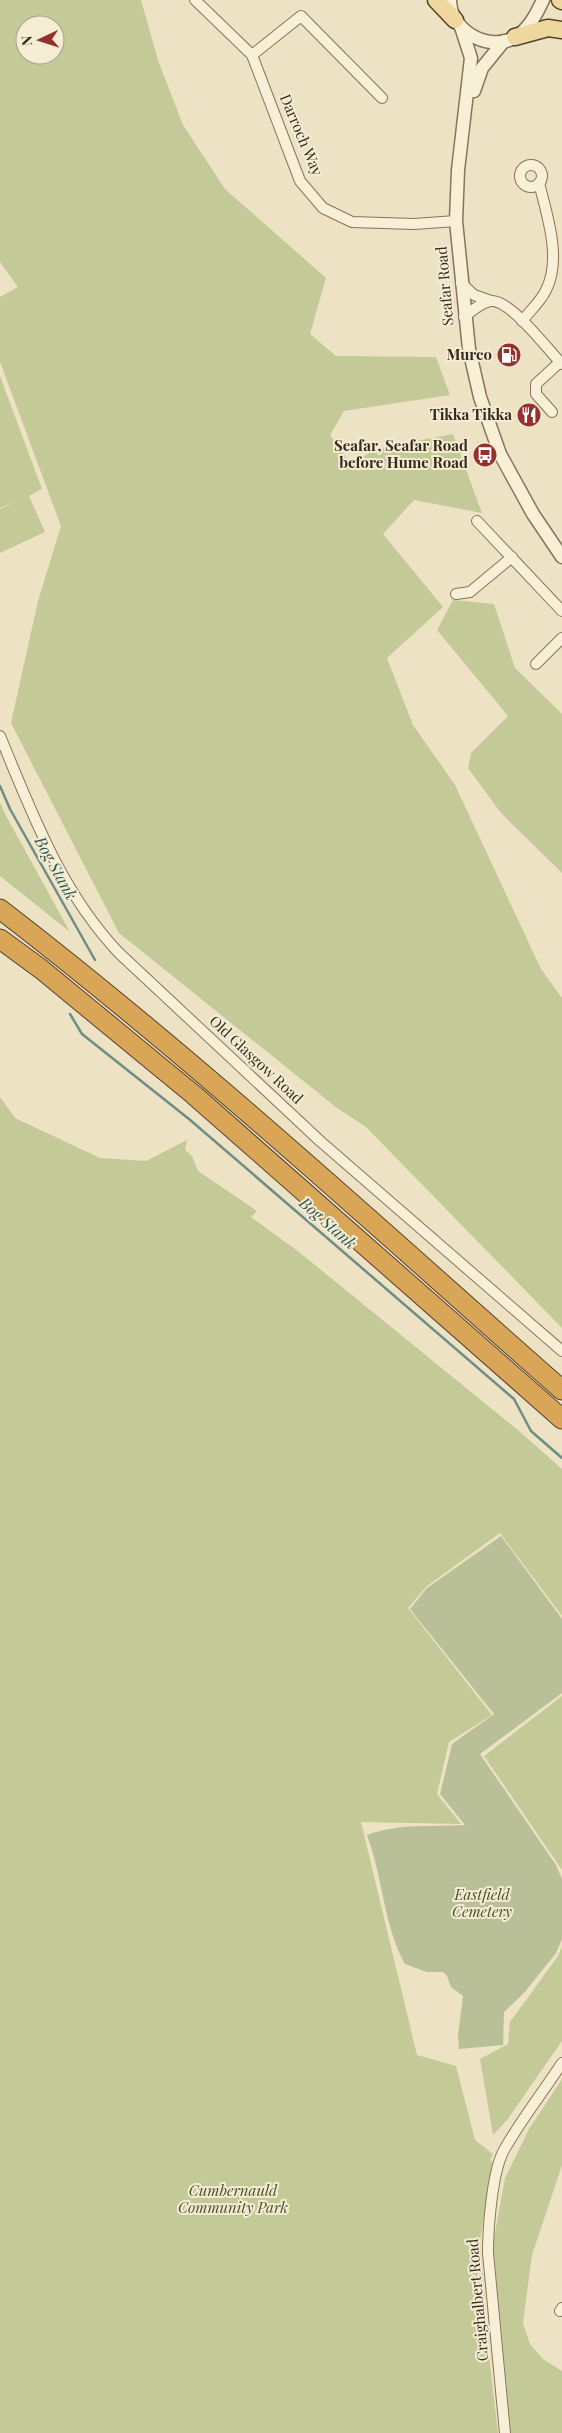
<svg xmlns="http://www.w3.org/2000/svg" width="562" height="2433" viewBox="0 0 562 2433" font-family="'Playfair Display',serif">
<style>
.green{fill:#c3ca98;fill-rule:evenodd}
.cemetery{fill:#b9bf97}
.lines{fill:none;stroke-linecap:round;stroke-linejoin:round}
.stream{stroke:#6d8e87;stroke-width:2.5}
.minor-casing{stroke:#87745b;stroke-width:12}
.tertiary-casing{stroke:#87745b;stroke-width:15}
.primary-casing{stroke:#54422f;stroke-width:19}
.motorway-casing{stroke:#54422f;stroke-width:21}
.minor{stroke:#f8efd7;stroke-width:10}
.tertiary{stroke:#f8efd7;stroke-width:12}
.primary{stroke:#efd89d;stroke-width:16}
.motorway{stroke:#d9a557;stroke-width:19}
.labels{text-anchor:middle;stroke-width:4;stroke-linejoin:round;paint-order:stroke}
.street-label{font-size:15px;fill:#372b1e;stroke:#f4ecd3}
.poi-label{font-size:15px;font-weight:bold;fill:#372b1e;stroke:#f4ecd3;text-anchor:end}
.park-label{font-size:15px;font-style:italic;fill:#465326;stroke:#f4ecd3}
.water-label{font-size:16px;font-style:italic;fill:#2e5655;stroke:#f4ecd3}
</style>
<rect width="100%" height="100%" fill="#ede2c4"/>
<!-- green -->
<g class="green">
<path d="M0 0H141L158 60 183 125 225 189 326 278 310 334 336 356 436 357 450 395 344 411 330 435 351 464 376 449 453 434 482 513 414 500 383 534 443 607 387 658 413 725 455 785 541 969 562 998V1328L366 1127 337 1108 119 933 11 723 38 601 61 526 0 362V297L18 287 0 262ZM25 25H55V55H25Z"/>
<polygon points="0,376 42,489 29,496 45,532 0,553 0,509 19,500 0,508"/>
<polygon points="453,600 494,604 515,668 562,714 562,873 501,813 468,768 471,753 508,716 437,630"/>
<polygon points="0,802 5,814 70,932 0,876"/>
<polygon points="0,1097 15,1118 100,1158 146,1161 187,1140 185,1150 192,1156 198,1171 257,1211 251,1217 299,1252 519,1431 562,1469 562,1616 500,1533 427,1586 408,1608 492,1715 449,1742 437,1794 461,1824 361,1822 417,2055 456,2066 475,2140 493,2154 490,2160 493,2162 480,2240 490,2365 498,2433 0,2433"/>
<polygon points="562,1696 562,1870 484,1756"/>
<polygon points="562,1946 562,2041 507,2120 493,2135 480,2059 508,2044 510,2022 558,1956"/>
<polygon points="562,2079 562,2165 532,2255 523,2323 530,2344 544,2360 562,2371 562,2433 511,2433 493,2244 505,2178 529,2129"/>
</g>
<!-- cemetery -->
<path class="cemetery" d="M501 1536 562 1619V1693L480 1754 556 1865 562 1879V1939L556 1953 524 1993 504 2012 503 2045 459 2049 458 2036 463 1996 451 1987 447 1976 443 1972H427L405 1964C383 1924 383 1877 367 1835 399 1823 432 1827 465 1825L440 1794 452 1744 494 1714 410 1609 427 1588Z"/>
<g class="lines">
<!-- stream -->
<g class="stream">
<polyline points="0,786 10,809 95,960"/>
<polyline points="70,1014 82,1034 189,1119 514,1399 531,1431 562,1458"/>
</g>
<defs>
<g id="minor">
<polyline points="195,0 252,55 300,181 323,208 352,222 414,224 456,221"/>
<polyline points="252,55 301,16 382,98"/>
<circle cx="531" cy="176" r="11"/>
<polyline points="461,283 474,295 491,301"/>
<path d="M464 317C472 311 481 302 491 301 510 299 548 350 562 364"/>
<path d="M522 321C530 311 541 301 546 290 562 259 547 215 539 183"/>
<polyline points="552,412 536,394 536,384 560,362"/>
<polyline points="477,521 562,611"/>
<polyline points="456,594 470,592 512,557"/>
<polyline points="536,664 562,638"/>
<path d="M0 736C32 813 61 892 119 953L320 1141 562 1351"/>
<polyline points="560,2311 562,2308"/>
<path d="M505 2433 488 2253C488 2228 492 2172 504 2150 521 2120 543 2092 562 2063"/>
</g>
<g id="tertiary">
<path d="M450 0C450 29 485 51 512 39 528 31 536 15 543 0"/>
<polyline points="461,27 471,58 458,170 456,221 469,349 480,397 500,454 533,514 562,557"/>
<polyline points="474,91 482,68 504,41"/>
</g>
<g id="primary">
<polyline points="436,0 455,20"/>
<polyline points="560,0 562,1"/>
<polyline points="515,37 548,28 562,30"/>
</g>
<g id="motorway">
<path d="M0 909C195 1059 377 1227 562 1390"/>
<polyline points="0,939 41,969 194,1095 562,1419"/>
</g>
</defs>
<!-- minor casing -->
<use href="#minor" class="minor-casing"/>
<!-- tertiary casing -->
<use href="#tertiary" class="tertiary-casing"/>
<!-- primary casing -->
<use href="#primary" class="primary-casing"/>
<!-- motorway casing -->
<use href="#motorway" class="motorway-casing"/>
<!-- minor -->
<use href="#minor" class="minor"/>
<!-- tertiary -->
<use href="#tertiary" class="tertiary"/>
<!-- primary -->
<use href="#primary" class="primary"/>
<!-- motorway -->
<use href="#motorway" class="motorway"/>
</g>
<!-- icons -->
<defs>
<symbol id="fuel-disc" viewBox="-11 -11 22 22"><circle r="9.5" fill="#94302d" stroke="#f4ecd3"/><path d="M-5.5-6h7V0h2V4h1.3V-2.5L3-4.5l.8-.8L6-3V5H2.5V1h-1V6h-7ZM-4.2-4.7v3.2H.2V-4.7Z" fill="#fff"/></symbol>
<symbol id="restaurant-disc" viewBox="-11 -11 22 22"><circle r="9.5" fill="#94302d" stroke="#f4ecd3"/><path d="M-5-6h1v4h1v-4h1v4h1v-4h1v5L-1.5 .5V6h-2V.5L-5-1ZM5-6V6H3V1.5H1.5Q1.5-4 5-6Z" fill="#fff"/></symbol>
<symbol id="bus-disc" viewBox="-11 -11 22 22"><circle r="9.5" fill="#94302d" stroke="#f4ecd3"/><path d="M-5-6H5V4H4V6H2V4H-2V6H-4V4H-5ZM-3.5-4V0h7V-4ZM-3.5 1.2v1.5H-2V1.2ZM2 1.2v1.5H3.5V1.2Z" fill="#fff"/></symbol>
</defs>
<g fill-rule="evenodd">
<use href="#fuel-disc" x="495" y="341" width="28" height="28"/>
<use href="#restaurant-disc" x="515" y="401" width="28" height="28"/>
<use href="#bus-disc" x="471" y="441" width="28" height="28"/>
</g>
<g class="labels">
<!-- street labels -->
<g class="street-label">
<text transform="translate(301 135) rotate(67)" y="5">Darroch Way</text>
<text transform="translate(445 286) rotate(-95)" y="5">Seafar Road</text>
<text transform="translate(256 1060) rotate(43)" y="5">Old Glasgow Road</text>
<text transform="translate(478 2300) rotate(-95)" y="5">Craighalbert Road</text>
</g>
<!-- poi labels -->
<g class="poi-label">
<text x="492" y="360">Murco</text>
<text x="512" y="420">Tikka Tikka</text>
<text x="468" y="451">Seafar, Seafar Road<tspan x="468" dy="17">before Hume Road</tspan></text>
</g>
<!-- park labels -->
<g class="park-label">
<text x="482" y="1900">Eastfield<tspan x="482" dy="17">Cemetery</tspan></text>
<text x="233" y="2196">Cumbernauld<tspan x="233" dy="17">Community Park</tspan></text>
</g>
<!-- water labels -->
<g class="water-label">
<text transform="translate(56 868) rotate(61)" y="6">Bog Stank</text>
<text transform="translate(328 1223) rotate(41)" y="6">Bog Stank</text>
</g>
</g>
<!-- north arrow -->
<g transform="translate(40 40) rotate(266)"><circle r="24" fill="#f4ecd3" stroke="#a89f8b"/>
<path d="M0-4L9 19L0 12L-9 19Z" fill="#94302d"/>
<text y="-8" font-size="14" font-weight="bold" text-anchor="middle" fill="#372b1e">N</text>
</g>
</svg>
